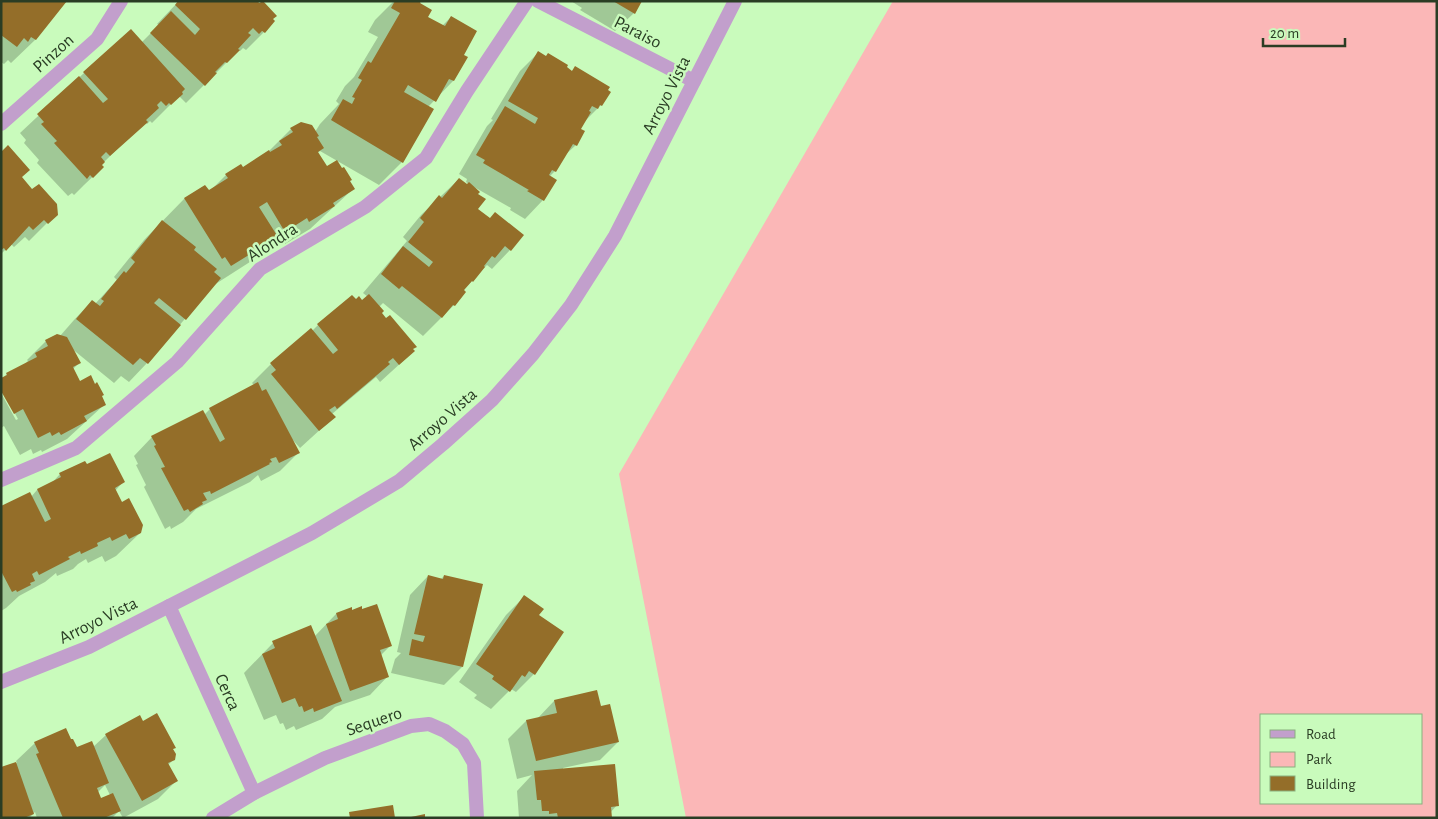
<svg xmlns="http://www.w3.org/2000/svg" width="1438" height="819" viewBox="0 0 1438 819" font-family="'Alegreya Sans',sans-serif">
<style>
.green{fill:#fbb7b7;fill-rule:evenodd}
.shadow{fill:#0003;fill-rule:evenodd}
.building{fill:#946e29}
.lines{fill:none;stroke-linecap:round;stroke-linejoin:round}
.minor{stroke:#c29fcc;stroke-width:14}
.tertiary{stroke:#c29fcc;stroke-width:14}
.labels{text-anchor:middle;stroke-width:5;stroke-linejoin:round;paint-order:stroke}
.street-label{font-size:18px;fill:#2a3d24;stroke:#c9fbbc}
</style>
<rect width="100%" height="100%" fill="#c9fbbc"/>
<!-- green -->
<path class="green" d="M893 1H1437V818H686L619 474ZM1422 715V803H1262V715Z"/>
<!-- shadow -->
<g class="shadow">
<polygon points="1,1 66,1 35,40 11,63 8,60 4,64 1,62"/>
<polygon points="179,1 264,32 246,50 243,48 240,51 239,50 186,103 179,96 152,123 150,121 147,124 145,122 104,162 101,165 103,167 84,185 74,195 72,193 68,196 37,163 39,160 24,143 26,140 20,133 84,73 141,43 159,25 157,24"/>
<polygon points="394,1 419,1 427,17 442,26 451,17 462,55 466,58 453,81 428,107 402,162 379,185 320,151 317,153 326,168 349,182 353,189 310,229 285,244 283,241 261,254 260,253 253,260 214,285 147,363 129,382 121,376 114,383 71,348 79,363 73,369 80,382 105,404 67,439 42,452 41,450 33,454 31,449 20,455 4,426 1,428 1,393 16,420 18,419 1,388 1,380 7,374 24,365 28,361 27,360 46,341 57,335 60,336 74,320 92,301 95,304 117,280 114,277 144,240 184,199 204,186 208,192 210,191 226,175 243,168 267,153 291,129 315,132 320,124 338,105 339,104 336,101 345,86 354,77 378,37 368,32 375,20"/>
<polygon points="571,1 641,1 634,13 615,31 580,10 582,8"/>
<polygon points="538,53 571,72 575,68 601,105 582,124 576,145 564,156 555,171 549,177 555,181 543,200 525,219 510,210 511,208 474,187 473,188 477,209 490,219 522,235 510,250 492,269 487,265 480,272 463,291 454,305 423,336 383,303 379,307 380,313 414,351 380,382 376,377 332,414 334,417 300,448 292,439 298,453 280,471 261,481 258,475 250,482 196,509 183,522 171,529 170,526 165,529 144,487 146,485 136,465 138,464 134,456 152,437 204,415 210,409 254,385 252,383 271,364 311,330 312,331 318,325 362,302 368,297 363,293 407,241 403,237 421,215 459,179 467,186 469,184 466,182 467,179 459,174 487,126 493,120 491,119 520,71"/>
<polygon points="1,153 20,178 56,214 29,241 25,237 14,247 11,244 1,254"/>
<polygon points="87,466 123,482 115,491 140,533 116,556 105,562 102,556 88,563 86,559 78,564 73,569 57,576 56,573 45,582 19,596 6,608 1,611 1,507 31,497 37,490 51,484 60,474"/>
<polygon points="428,576 441,579 444,576 462,667 444,685 391,673 395,659 401,653 397,652 410,595"/>
<polygon points="524,597 537,616 534,674 516,692 511,689 491,709 474,698 477,695 459,682 506,615"/>
<polygon points="351,609 391,645 380,656 388,676 370,695 335,707 322,719 296,730 294,726 286,730 283,723 280,724 276,715 264,720 244,673 273,643 314,637 336,614"/>
<polygon points="554,701 600,708 618,742 600,760 563,768 563,770 617,805 610,813 610,818 519,818 517,791 532,775 517,779 508,739 526,721 537,719"/>
<path d="M139 717 142 723 175 747 172 750 174 759 168 765 177 780 158 799 123 818 119 811 112 818H37L35 812 29 818H1V769L17 763 16 761 35 743 76 749 93 747 106 735ZM105 785 110 795 100 799 97 793Z"/>
</g>
<!-- building -->
<g class="building">
<polygon points="1,1 67,1 36,40 31,37 28,42 24,38 17,47 1,35"/>
<polygon points="178,1 258,1 259,3 263,1 277,16 273,19 275,21 265,33 262,31 259,34 253,28 248,33 251,35 238,49 240,50 227,63 225,62 215,72 217,73 205,86 150,33 171,11 195,35 200,29 175,5"/>
<polygon points="395,1 421,1 420,3 432,10 428,17 445,26 451,16 477,31 464,55 468,57 454,81 449,79 436,102 408,85 404,92 434,109 403,163 331,120 343,99 352,104 355,98 352,97 362,80 358,78 368,61 371,63 400,13 391,8"/>
<polygon points="613,1 642,1 635,14"/>
<polygon points="131,29 185,89 182,92 183,94 171,105 169,103 166,106 161,101 157,105 159,108 146,120 148,122 110,156 106,152 101,157 105,162 102,165 104,167 93,178 90,175 87,179 54,143 57,141 41,124 44,122 37,114 79,76 103,103 108,99 83,72"/>
<polygon points="538,51 546,56 548,53 568,65 567,67 572,71 575,66 610,87 608,90 611,92 602,106 600,105 598,109 592,106 589,111 591,112 581,129 585,131 577,146 573,144 556,172 552,170 549,175 557,180 544,201 527,191 529,190 483,163 485,160 476,155 505,106 535,124 538,118 508,101"/>
<polygon points="301,122 312,125 319,136 317,137 324,148 318,152 327,166 337,160 342,168 344,167 352,180 350,181 355,189 333,203 335,206 309,222 307,218 285,232 267,202 259,207 278,237 231,266 225,257 222,259 184,198 205,185 209,190 228,178 225,174 241,164 243,167 269,150 270,152 282,145 279,141 293,132 290,128"/>
<polygon points="8,145 30,170 22,177 32,189 39,184 57,204 58,215 48,224 44,220 33,230 29,226 6,251 4,248 1,250 1,152"/>
<polygon points="459,178 467,184 469,182 480,192 478,194 486,199 478,209 490,218 495,212 524,235 511,251 505,246 495,258 492,256 484,266 485,267 473,282 472,281 464,290 466,292 455,306 453,305 442,318 402,286 399,289 381,274 403,246 429,267 433,262 408,242 424,222 420,218 439,195 442,198"/>
<polygon points="162,220 196,247 194,250 217,269 214,272 221,278 186,320 159,298 154,303 181,325 148,364 140,358 133,365 76,319 92,300 100,306 104,301 101,299 124,271 126,273 135,262 131,258"/>
<polygon points="369,294 384,311 382,313 386,318 390,315 417,347 413,349 415,351 399,365 393,358 388,362 390,364 337,409 335,406 329,410 336,417 319,431 271,374 276,370 270,363 311,328 333,354 338,350 317,324 352,295 356,299 359,296 362,300"/>
<polygon points="57,334 67,337 81,363 73,367 80,381 91,375 95,384 97,382 104,395 102,396 106,405 84,416 87,421 61,435 59,432 52,436 50,432 38,438 23,409 14,414 1,391 1,378 7,375 6,373 37,357 35,353 48,346 45,340"/>
<polygon points="258,382 262,391 266,389 300,453 279,463 276,457 270,459 272,462 269,463 270,464 211,494 210,491 203,493 207,500 202,502 203,504 190,512 188,509 184,511 161,468 165,467 154,446 156,445 151,436 203,410 220,442 225,439 209,408"/>
<polygon points="110,453 125,482 115,488 122,502 129,498 143,525 141,533 129,539 126,534 112,541 110,537 97,543 98,546 81,554 80,551 68,557 70,559 39,575 37,571 32,574 35,581 30,583 31,585 17,592 16,590 12,592 1,571 1,506 30,492 45,522 51,519 37,489 61,477 59,473 85,461 87,464"/>
<polygon points="428,575 443,579 444,575 483,584 463,667 409,655 412,639 423,642 425,636 414,634"/>
<polygon points="524,595 544,609 539,615 564,632 535,675 529,671 525,677 522,675 510,692 492,679 494,676 476,664"/>
<polygon points="377,604 392,646 380,650 389,677 350,691 326,624 338,619 336,613 352,607 352,610 362,606 362,609"/>
<polygon points="311,625 342,701 314,712 313,708 304,712 302,706 299,707 295,698 282,703 262,654 275,648 272,641"/>
<polygon points="597,690 601,706 610,704 619,742 536,761 526,720 557,713 554,700"/>
<polygon points="157,713 176,748 173,749 176,754 175,760 168,763 178,781 142,801 105,734 140,715 143,721"/>
<polygon points="66,728 71,739 73,739 77,747 92,741 109,783 97,788 101,798 113,793 121,811 104,818 63,818 36,754 39,753 34,742"/>
<polygon points="16,762 34,814 24,818 1,818 1,767"/>
<polygon points="615,764 619,806 611,807 612,818 558,818 557,813 549,814 549,811 542,811 541,800 537,800 534,771"/>
<polygon points="393,805 395,818 350,818 349,812"/>
<polygon points="425,814 425,818 411,818 411,817"/>
</g>
<g class="lines">
<!-- minor -->
<g class="minor">
<polyline points="538,1 694,81"/>
<polyline points="1,124 97,39 121,1"/>
<polyline points="1,480 76,448 177,362 260,269 365,207 426,158 467,91 527,1"/>
<polyline points="169,606 254,793"/>
<polyline points="213,818 254,793 325,758 411,726 429,724 445,731 463,744 474,763 477,818"/>
</g>
<!-- tertiary -->
<polyline class="tertiary" points="1,682 89,647 312,533 399,481 443,444 492,400 533,354 571,305 615,236 735,1"/>
</g>
<g class="labels">
<!-- street labels -->
<g class="street-label">
<text transform="translate(638 32) rotate(27)" y="6">Paraiso</text>
<text transform="translate(53 53) rotate(-42)" y="6">Pinzon</text>
<text transform="translate(666 95) rotate(-63)" y="6">Arroyo Vista</text>
<text transform="translate(272 242) rotate(-33)" y="6">Alondra</text>
<text transform="translate(442 419) rotate(-41)" y="6">Arroyo Vista</text>
<text transform="translate(98 620) rotate(-26)" y="6">Arroyo Vista</text>
<text transform="translate(228 692) rotate(65)" y="6">Cerca</text>
<text transform="translate(374 721) rotate(-19)" y="6">Sequero</text>
</g>
</g>
<!-- border -->
<rect width="1438" height="819" fill="none" stroke="#2a3d24" stroke-width="5"/>
<!-- legend -->
<rect x="1260" y="714" width="162" height="90" fill="#c9fbbc" stroke="#89af7f"/>
<rect x="1270" y="730" width="25" height="8" fill="#c29fcc" stroke="#89af7f"/>
<text x="1306" y="739" font-size="15" fill="#2a3d24">Road</text>
<rect x="1270" y="752" width="25" height="15" fill="#fbb7b7" stroke="#89af7f"/>
<text x="1306" y="764" font-size="15" fill="#2a3d24">Park</text>
<rect x="1270" y="776" width="25" height="15" fill="#946e29" stroke="#89af7f"/>
<text x="1306" y="789" font-size="15" fill="#2a3d24">Building</text>
<!-- scale -->
<path d="M1263 38v8h82v-8" fill="none" stroke="#2a3d24" stroke-width="2.5"/>
<text x="1270" y="38" font-size="15" fill="#2a3d24" stroke="#c9fbbc" stroke-width="4" paint-order="stroke">20 m</text>
</svg>
